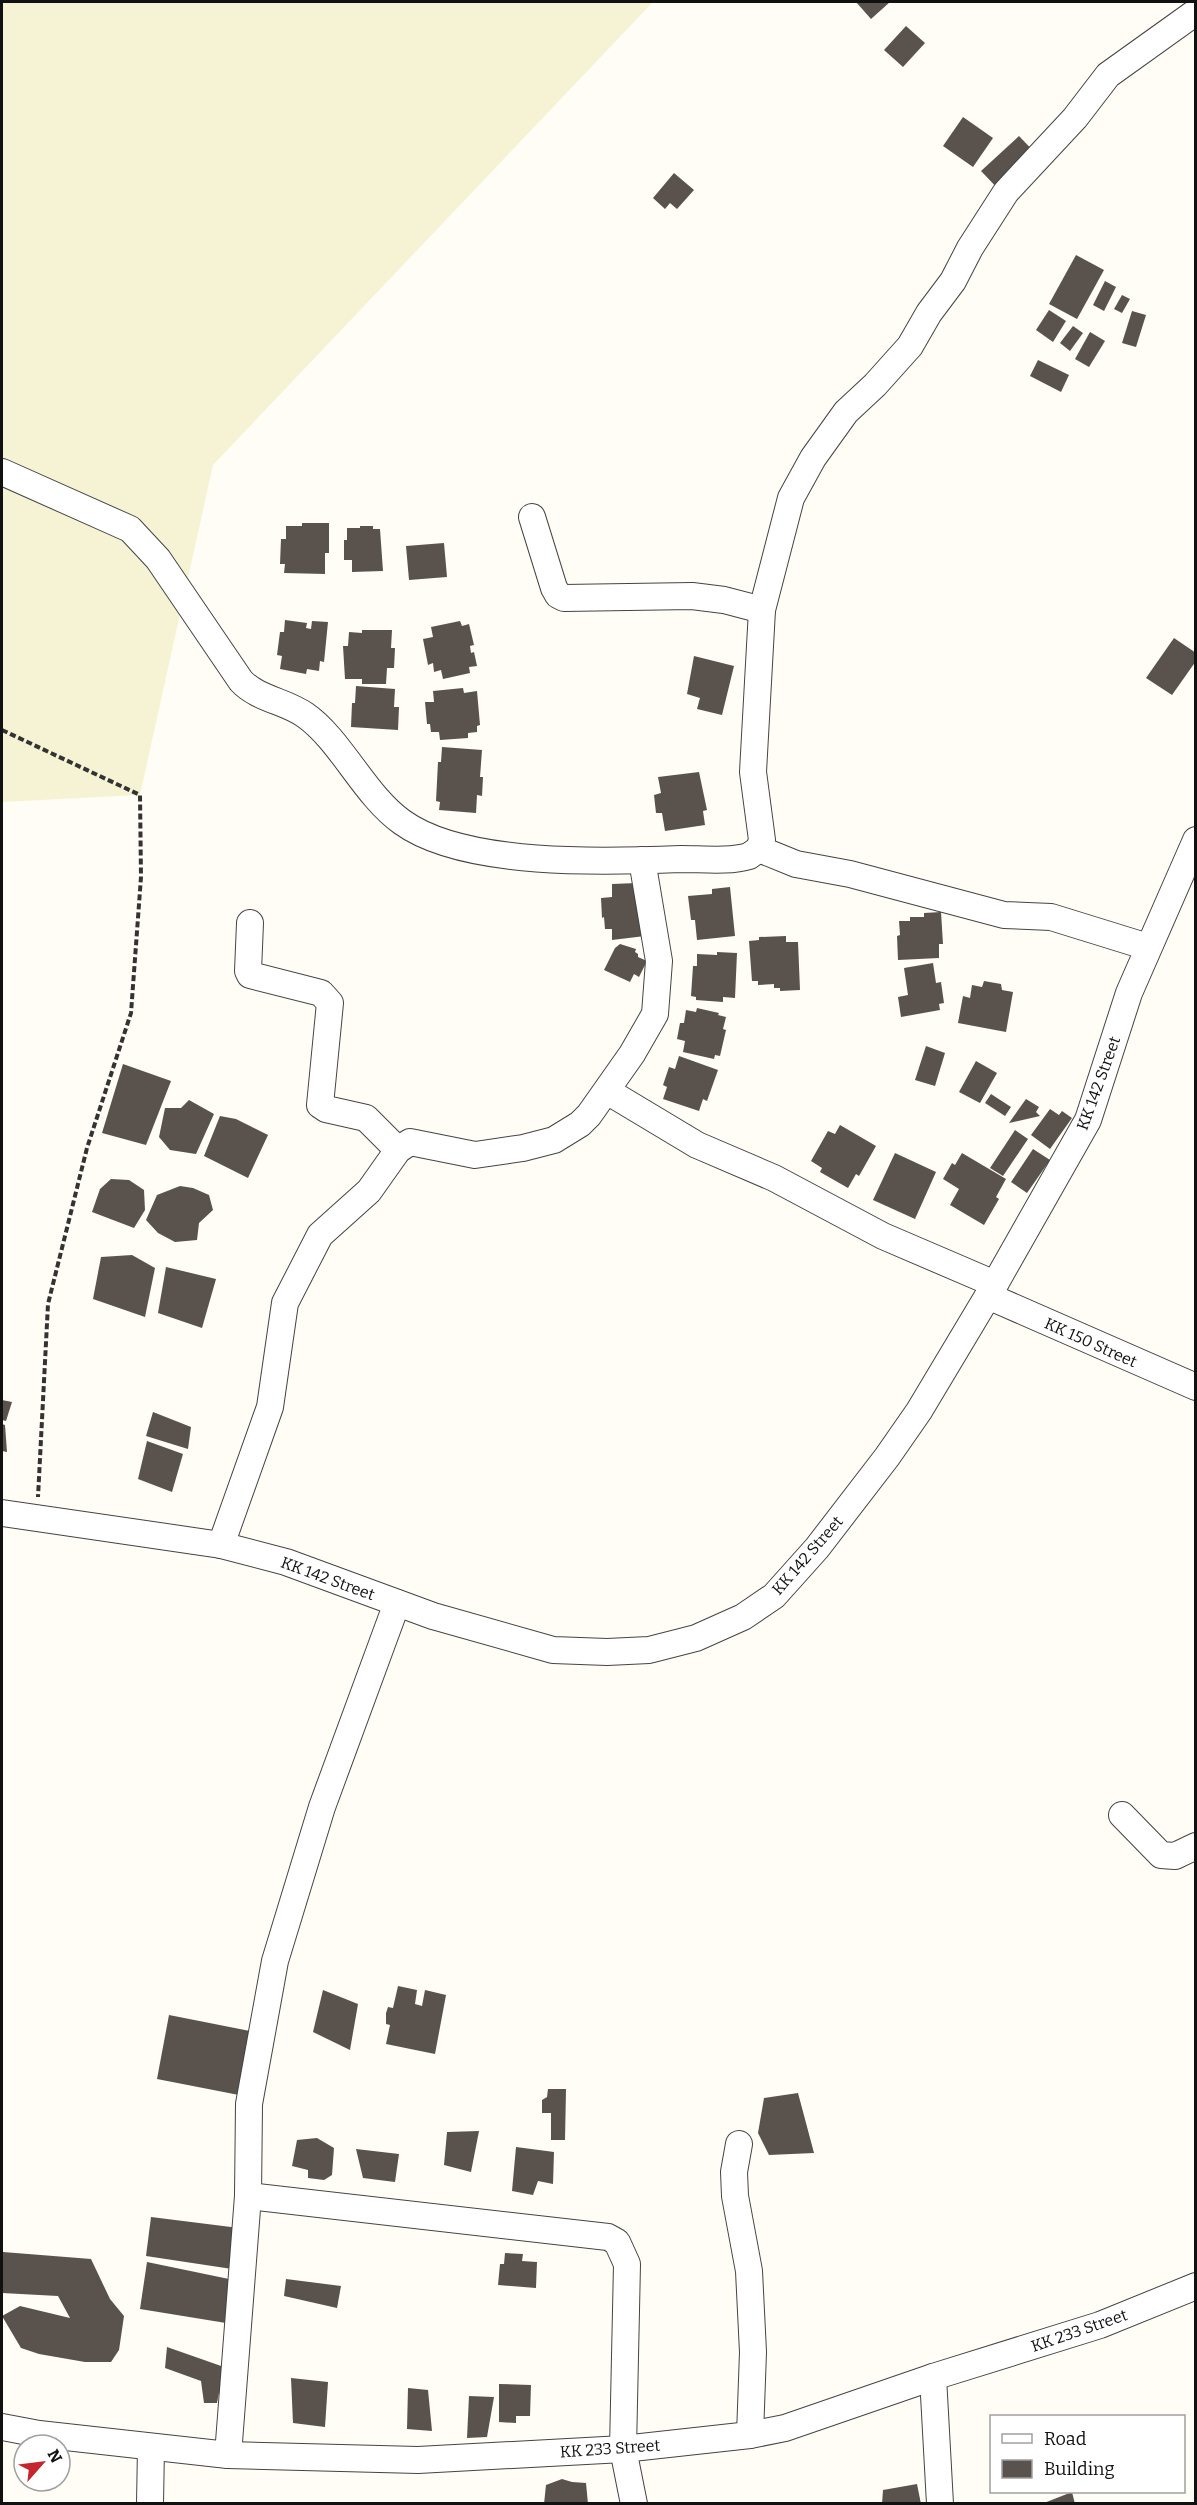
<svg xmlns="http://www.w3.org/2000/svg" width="1197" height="2505" viewBox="0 0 1197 2505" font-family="Bitter,serif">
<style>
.farmland{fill:#f6f3d4}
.building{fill:#5a524d}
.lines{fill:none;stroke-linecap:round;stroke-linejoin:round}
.minor-casing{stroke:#444;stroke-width:28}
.path{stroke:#333;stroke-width:4;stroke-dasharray:6 3;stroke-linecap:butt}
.minor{stroke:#fff;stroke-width:26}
.labels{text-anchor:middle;stroke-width:6;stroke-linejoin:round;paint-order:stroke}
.street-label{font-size:16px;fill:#111;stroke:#fff}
</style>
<rect width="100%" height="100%" fill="#fffdf5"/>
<!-- farmland -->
<polygon class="farmland" points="2,2 653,2 213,465 140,795 2,802"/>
<!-- building -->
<g class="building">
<polygon points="856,2 890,2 871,19"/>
<polygon points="906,26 925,43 903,67 884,50"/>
<polygon points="963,117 993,138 973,167 943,146"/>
<polygon points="1019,136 1041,159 1003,194 981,171"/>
<polygon points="674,173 694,190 677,209 670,203 665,209 653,198"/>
<polygon points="1076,255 1104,270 1077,319 1049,304"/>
<polygon points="1105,281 1116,287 1104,311 1093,305"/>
<polygon points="1122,295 1130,299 1122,313 1114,309"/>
<polygon points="1049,310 1066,321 1053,342 1036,330"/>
<polygon points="1132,311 1146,315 1136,347 1122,343"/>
<polygon points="1073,326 1083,333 1070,351 1060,343"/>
<polygon points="1090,332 1105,341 1089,367 1075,359"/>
<polygon points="1038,360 1069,375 1061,392 1030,376"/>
<polygon points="302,523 329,523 329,553 325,553 325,574 284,573 285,564 280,564 281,539 286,539 286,526 302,526"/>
<polygon points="360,526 373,526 373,529 380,529 383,571 352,572 352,560 344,560 344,540 347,540 347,528 360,528"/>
<polygon points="444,543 447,577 409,580 406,546"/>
<polygon points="285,620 307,623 306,628 311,629 312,621 328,622 324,662 320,661 319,671 307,669 306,674 280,669 282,656 277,655 280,632 284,632"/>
<polygon points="460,621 462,626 469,624 474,645 470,646 471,653 474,652 477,666 469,667 470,673 443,679 441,670 434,672 433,663 428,665 423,639 433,637 431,627"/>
<polygon points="362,630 392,630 391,648 395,648 394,668 387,668 386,684 362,684 362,679 345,679 343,646 348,646 349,632 362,633"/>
<polygon points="1174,638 1196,653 1196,661 1172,695 1146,678"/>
<polygon points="694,656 734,666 722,715 697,709 700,698 687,694"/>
<polygon points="356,686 395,689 394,707 399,707 398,730 351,727 352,703 355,703"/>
<polygon points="463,688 464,693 477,691 480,725 477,726 477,732 468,733 468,738 440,740 439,732 431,732 430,724 427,724 425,702 434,702 433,691"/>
<polygon points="442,747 482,750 480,777 483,777 482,796 477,795 476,813 439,810 440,802 436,801 438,762 441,762"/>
<polygon points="699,772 707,810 703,811 705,825 665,831 662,813 656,813 654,795 661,793 658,777"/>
<polygon points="637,883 645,936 612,940 612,929 605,929 604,917 602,918 601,898 612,897 612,884"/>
<polygon points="730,887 735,936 697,940 695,920 691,920 688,896 712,894 712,889"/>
<polygon points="941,912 943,944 939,944 939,958 898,960 897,936 900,935 899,921 910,921 910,917 924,917 924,913"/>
<polygon points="786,936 786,942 798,942 800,990 780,991 780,988 774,988 774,984 758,985 758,981 752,981 749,941 759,940 759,937"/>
<polygon points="620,944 636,949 635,952 638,954 638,957 647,961 639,977 634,974 630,982 604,970 615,948"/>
<polygon points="717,952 737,953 735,998 723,997 723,1002 696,1000 696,997 691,996 693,966 697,966 697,954 717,955"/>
<polygon points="933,963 936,983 941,982 944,1003 939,1004 940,1010 901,1017 898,997 908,995 904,968"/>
<polygon points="984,981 1001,984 1002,990 1013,992 1006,1032 958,1023 963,996 970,998 972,985 982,987"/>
<polygon points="697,1008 719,1013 718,1015 726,1017 723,1029 726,1030 720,1056 715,1055 714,1059 683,1052 685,1041 677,1039 680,1023 684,1023 686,1010 696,1012"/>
<polygon points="926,1046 945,1053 935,1086 915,1080"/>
<polygon points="679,1056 718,1070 707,1101 703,1099 699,1111 663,1099 667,1087 663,1085 669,1067 675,1069"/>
<polygon points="976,1061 997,1073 980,1103 959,1092"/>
<polygon points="123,1064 171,1081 146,1145 102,1133"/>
<polygon points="991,1094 1011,1107 1005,1116 985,1103"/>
<polygon points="1026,1099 1039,1107 1036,1112 1040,1116 1009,1123"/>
<polygon points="189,1100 214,1114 196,1154 170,1150 159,1137 165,1108 181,1108"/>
<polygon points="1050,1109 1059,1115 1062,1111 1072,1118 1050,1149 1031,1135"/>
<polygon points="220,1116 236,1119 268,1135 248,1178 204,1156"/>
<polygon points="840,1125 876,1146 859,1176 856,1174 848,1188 820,1172 822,1168 811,1161 828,1131 835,1134"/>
<polygon points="1015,1130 1028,1139 1003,1176 990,1168"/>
<polygon points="1033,1149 1050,1160 1027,1193 1011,1182"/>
<polygon points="895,1153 936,1172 915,1219 873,1200"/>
<polygon points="962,1153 1006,1179 996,1197 999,1199 984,1225 950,1205 959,1189 943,1179 952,1163 955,1165"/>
<polygon points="111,1179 129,1180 144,1190 145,1210 134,1228 92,1212 100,1189"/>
<polygon points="180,1186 193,1188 209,1195 213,1210 199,1223 197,1240 175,1242 158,1233 146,1220 157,1195"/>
<polygon points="132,1255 155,1268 145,1317 93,1299 101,1257"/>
<polygon points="166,1267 216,1279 202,1328 158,1313"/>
<polygon points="2,1400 12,1402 6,1421 2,1420"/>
<polygon points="153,1412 191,1427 188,1449 146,1436"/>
<polygon points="2,1424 5,1425 7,1452 2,1451"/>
<polygon points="147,1441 183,1454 172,1492 138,1479"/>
<polygon points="398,1986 417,1990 415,2004 422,2006 425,1990 446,1995 435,2054 386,2044 390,2025 386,2024 386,2013 388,2007 393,2008"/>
<polygon points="323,1990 358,2004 350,2050 313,2032"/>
<polygon points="169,2015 255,2032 244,2096 157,2079"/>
<polygon points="548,2089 566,2089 565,2140 551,2140 551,2113 542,2113 542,2100 547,2097"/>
<polygon points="798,2093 814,2153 769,2155 758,2133 764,2098"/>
<polygon points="479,2131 471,2172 444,2165 447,2132"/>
<polygon points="317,2138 334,2148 332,2175 324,2180 308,2178 308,2170 292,2166 297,2140"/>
<polygon points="516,2147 554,2152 553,2184 538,2181 533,2195 512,2191"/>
<polygon points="356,2149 399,2154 395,2182 363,2178"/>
<polygon points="151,2217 239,2228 232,2269 146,2256"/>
<polygon points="3,2252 91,2259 110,2299 124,2316 119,2350 111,2362 85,2362 39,2354 21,2348 2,2316 20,2306 70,2318 58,2296 2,2293"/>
<polygon points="505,2253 523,2254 522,2261 537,2262 536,2288 498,2285 500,2264 504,2264"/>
<polygon points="147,2262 229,2279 226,2323 140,2309"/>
<polygon points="286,2279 341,2286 337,2308 284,2296"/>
<polygon points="167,2347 224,2367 217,2403 204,2403 201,2381 165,2368"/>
<polygon points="291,2378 328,2382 325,2427 293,2423"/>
<polygon points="499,2384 531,2385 530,2416 516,2416 516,2423 499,2422"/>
<polygon points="408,2388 428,2390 432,2431 407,2429"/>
<polygon points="469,2396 494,2397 487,2437 467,2438"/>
<polygon points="562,2479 572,2482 586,2483 588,2504 544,2504 546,2485"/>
<polygon points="917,2484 921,2504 882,2504 883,2490"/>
<polygon points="1072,2492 1075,2504 1044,2504 1044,2503"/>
</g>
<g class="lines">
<defs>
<g id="minor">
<path d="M2 472 130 529 158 559 241 681C258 699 285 701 305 715 341 740 364 795 402 822 464 867 606 862 681 859 703 859 729 862 749 856L759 849 762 840 753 772 762 610 791 498 813 458 846 412 875 385 910 346 929 313 953 281 970 248 1006 192 1075 118 1108 75 1196 12"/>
<polyline points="532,517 554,588 558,595 564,598 692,596 724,600 762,610"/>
<polyline points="759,849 796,864 850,874 1004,915 1051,917 1148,947"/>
<polyline points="250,923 248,971 250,975 321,993 330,1003 320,1105 326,1109 366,1118 398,1150"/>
<polyline points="607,1091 697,1145 774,1178 883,1236 995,1284"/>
<polyline points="988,1296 1196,1387"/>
<polyline points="2,1513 221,1545 286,1562 433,1616 553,1650 607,1652 649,1650 696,1638 743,1617 774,1596 817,1548 887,1457 919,1411 995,1284 1088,1120 1129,993 1196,840"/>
<polyline points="221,1545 270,1407 285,1303 320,1235 369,1191 398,1150 410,1142 475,1155 523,1148 554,1140 580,1124 589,1115 632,1054 655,1014 659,961 642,860"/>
<polyline points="1122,1815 1161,1855 1175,1856 1196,1846"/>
<polyline points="739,2144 734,2172 735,2196 749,2271 753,2352 750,2435"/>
<polyline points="248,2196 608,2237 617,2242 627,2264 623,2449 634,2504"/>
<polyline points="933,2377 940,2504"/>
<polyline points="2,2427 39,2434 228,2455 418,2460 623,2449 750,2435 785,2428 933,2377 1100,2325 1196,2286"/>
<polyline points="228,2455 248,2196 249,2104 275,1961 322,1807 397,1603"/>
<polyline points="150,2504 151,2447"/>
</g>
</defs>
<!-- minor casing -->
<use href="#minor" class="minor-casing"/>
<!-- path -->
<polyline class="path" points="2,730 140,795 141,877 131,1013 87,1148 48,1304 38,1497"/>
<!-- minor -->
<use href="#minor" class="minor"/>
</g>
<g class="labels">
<!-- street labels -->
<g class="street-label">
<text transform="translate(1098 1083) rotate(-70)" y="6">KK 142 Street</text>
<text transform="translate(1091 1342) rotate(24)" y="6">KK 150 Street</text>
<text transform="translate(807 1555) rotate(-49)" y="6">KK 142 Street</text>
<text transform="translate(328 1578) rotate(20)" y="6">KK 142 Street</text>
<text transform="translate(1079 2330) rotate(-19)" y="6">KK 233 Street</text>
<text transform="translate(610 2448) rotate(-4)" y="6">KK 233 Street</text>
</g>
</g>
<!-- border -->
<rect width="1197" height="2505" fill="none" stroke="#111111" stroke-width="6"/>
<!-- legend -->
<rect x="990" y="2415" width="195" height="78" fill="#ffffff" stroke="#a0a0a0" stroke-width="1.5"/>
<rect x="1002" y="2434" width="30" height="9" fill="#ffffff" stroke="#a0a0a0" stroke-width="1.5"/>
<text x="1044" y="2445" font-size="18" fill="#111111">Road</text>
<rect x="1002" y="2460" width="30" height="18" fill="#5a524d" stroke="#a0a0a0" stroke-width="1.5"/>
<text x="1044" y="2475" font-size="18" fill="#111111">Building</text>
<!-- north arrow -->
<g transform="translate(42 2463) rotate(62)"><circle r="28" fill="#ffffff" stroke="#a0a0a0" stroke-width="1.5"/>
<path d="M0-4.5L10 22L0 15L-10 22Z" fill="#c4262e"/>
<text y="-9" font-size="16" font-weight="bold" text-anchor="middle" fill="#111111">N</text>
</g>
</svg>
